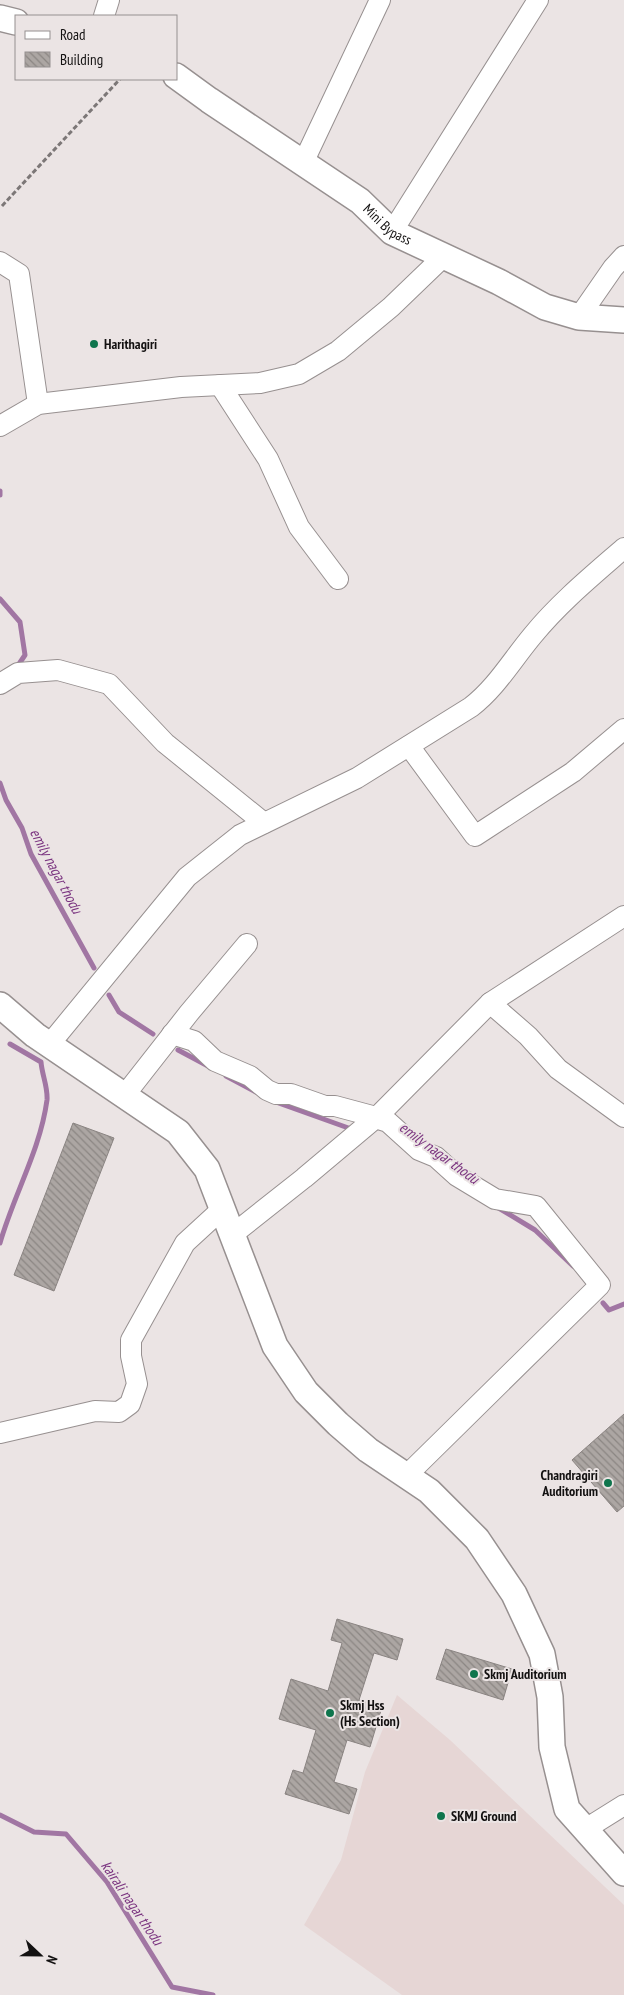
<svg xmlns="http://www.w3.org/2000/svg" width="624" height="1995" viewBox="0 0 624 1995" font-family="'PT Sans Narrow',sans-serif">
<style>
.built{fill:#e6d6d5}
.lines{fill:none;stroke-linecap:round;stroke-linejoin:round}
.stream{stroke:#a176a3;stroke-width:5}
.building{fill:url(#building-back-hatch);stroke:#8a8482}
.minor-casing{stroke:#979090;stroke-width:22}
.major-casing{stroke:#979090;stroke-width:28}
.path{stroke:#7c7777;stroke-width:3;stroke-dasharray:5 2.5;stroke-linecap:butt}
.minor{stroke:#fff;stroke-width:20}
.major{stroke:#fff;stroke-width:25}
.poi-dot{fill:#0f754d;stroke:#ebe4e4;stroke-width:2}
.labels{text-anchor:middle;stroke-width:4;stroke-linejoin:round;paint-order:stroke}
.street-label{font-size:14px;fill:#131111;stroke:#ebe4e4}
.poi-label{font-size:14px;font-weight:bold;fill:#131111;stroke:#ebe4e4;text-anchor:start}
.water-label{font-size:15px;font-style:italic;fill:#7b3580;stroke:#ebe4e4}
</style>
<defs>
<pattern id="building-back-hatch" width="6" height="6" patternUnits="userSpaceOnUse" patternTransform="scale(1.25)"><rect width="6" height="6" fill="#aca6a3"/><path d="M-1 5l2 2M0 0l6 6M5-1l2 2" fill="none" stroke="#8b8683"/></pattern>
</defs>
<rect width="100%" height="100%" fill="#ebe4e4"/>
<!-- built -->
<polygon class="built" points="397,1695 450,1740 624,1905 624,1995 402,1995 304,1925 341,1860 365,1772"/>
<g class="lines">
<!-- stream -->
<g class="stream">
<polyline points="0,491 0,495"/>
<polyline points="0,599 20,622 25,655 17,667"/>
<polyline points="0,783 6,800 22,828 31,854 94,968"/>
<polyline points="109,995 119,1012 153,1034"/>
<polyline points="178,1050 208,1066"/>
<polyline points="226,1076 256,1092"/>
<polyline points="273,1101 354,1130"/>
<polyline points="497,1207 535,1230 573,1266"/>
<path d="M0 1243C14 1194 40 1151 47 1100 48 1087 42 1075 41 1062L10 1044"/>
<polyline points="603,1303 609,1310 624,1304"/>
<polyline points="0,1815 34,1832 66,1834 107,1882 172,1987 213,1995"/>
</g>
</g>
<!-- building -->
<g class="building">
<polygon points="73,1123 114,1138 54,1291 14,1275"/>
<polygon points="624,1414 624,1506 617,1512 572,1460"/>
<polygon points="337,1619 403,1639 397,1660 374,1653 359,1700 382,1707 370,1747 347,1740 334,1782 357,1789 349,1814 285,1794 293,1770 303,1773 316,1730 279,1719 291,1679 328,1691 342,1643 331,1640"/>
<polygon points="446,1649 512,1669 503,1700 436,1679"/>
</g>
<g class="lines">
<defs>
<g id="minor">
<polyline points="104,16 109,0"/>
<polyline points="303,163 380,0"/>
<polyline points="392,232 538,0"/>
<polyline points="0,262 19,274 38,404"/>
<polyline points="579,317 613,268 624,256"/>
<polyline points="220,385 268,459 299,527 338,579"/>
<polyline points="0,426 38,404 181,387 260,383 299,374 338,351 391,307 443,257"/>
<polyline points="0,684 18,673 58,670 109,684 165,743 264,823"/>
<polyline points="409,746 475,836 573,772 624,729"/>
<polyline points="490,1003 528,1036 558,1069 624,1117"/>
<polyline points="172,1034 194,1041 215,1061 250,1076 267,1090 276,1094 291,1094 325,1106 335,1106 376,1117"/>
<path d="M49 1045 187 877 240 835 357 778 471 707C496 688 512 660 533 635 559 603 593 575 624 548"/>
<polyline points="124,1096 189,1013 247,944"/>
<polyline points="375,1118 388,1122 419,1150 436,1157 457,1176 495,1199 536,1206 600,1285 406,1476"/>
<polyline points="232,1235 304,1178 379,1115 490,1003 624,916"/>
<polyline points="0,1433 95,1411 119,1412 130,1404 137,1384 131,1356 131,1340 185,1243 222,1209"/>
<polyline points="584,1830 624,1805"/>
</g>
<g id="major">
<polyline points="0,18 16,22"/>
<path id="s1" d="M176 76 209 100 360 201 392 232 499 282 545 307 579 317 624 320"/>
<polyline points="0,1005 35,1035 178,1132 207,1169 275,1346 306,1392 338,1424 368,1450 429,1491 477,1539 514,1594 542,1654 550,1697 552,1747 567,1809 624,1873"/>
</g>
</defs>
<!-- minor casing -->
<use href="#minor" class="minor-casing"/>
<!-- major casing -->
<use href="#major" class="major-casing"/>
<!-- path -->
<polyline class="path" points="2,206 120,79"/>
<!-- minor -->
<use href="#minor" class="minor"/>
<!-- major -->
<use href="#major" class="major"/>
</g>
<!-- markers -->
<g class="poi-dot">
<circle cx="94" cy="344" r="5"/>
<circle cx="608" cy="1483" r="5"/>
<circle cx="474" cy="1674" r="5"/>
<circle cx="330" cy="1713" r="5"/>
<circle cx="441" cy="1816" r="5"/>
</g>
<g class="labels">
<!-- street labels -->
<g class="street-label">
<text dy="5" stroke="none"><textPath href="#s1" startOffset="259">Mini Bypass</textPath></text>
</g>
<!-- poi labels -->
<g class="poi-label">
<text x="104" y="349">Harithagiri</text>
<text x="598" y="1480" text-anchor="end">Chandragiri<tspan x="598" dy="16">Auditorium</tspan></text>
<text x="484" y="1679">Skmj Auditorium</text>
<text x="340" y="1710">Skmj Hss<tspan x="340" dy="16">(Hs Section)</tspan></text>
<text x="451" y="1821">SKMJ Ground</text>
</g>
<!-- water labels -->
<g class="water-label">
<text transform="translate(56 871) rotate(62)" y="5">emily nagar thodu</text>
<text transform="translate(439 1153) rotate(36)" y="5">emily nagar thodu</text>
<text transform="translate(132 1903) rotate(56)" y="5">kairali nagar thodu</text>
</g>
</g>
<!-- legend -->
<rect x="15" y="15" width="162" height="65" fill="#ebe4e4" stroke="#959090"/>
<rect x="25" y="31" width="25" height="8" fill="#ffffff" stroke="#959090"/>
<text x="60" y="40" font-size="15" fill="#131111">Road</text>
<rect x="25" y="52" width="25" height="15" fill="url(#building-back-hatch)" stroke="#959090"/>
<text x="60" y="65" font-size="15" fill="#131111">Building</text>
<!-- north arrow -->
<g transform="translate(40 1955) rotate(112)" stroke="#ebe4e4" stroke-width="4" paint-order="stroke">
<path d="M0-4L9 19L0 12L-9 19Z" fill="#131111"/>
<text y="-8" font-size="14" font-weight="bold" text-anchor="middle" fill="#131111">N</text>
</g>
</svg>
